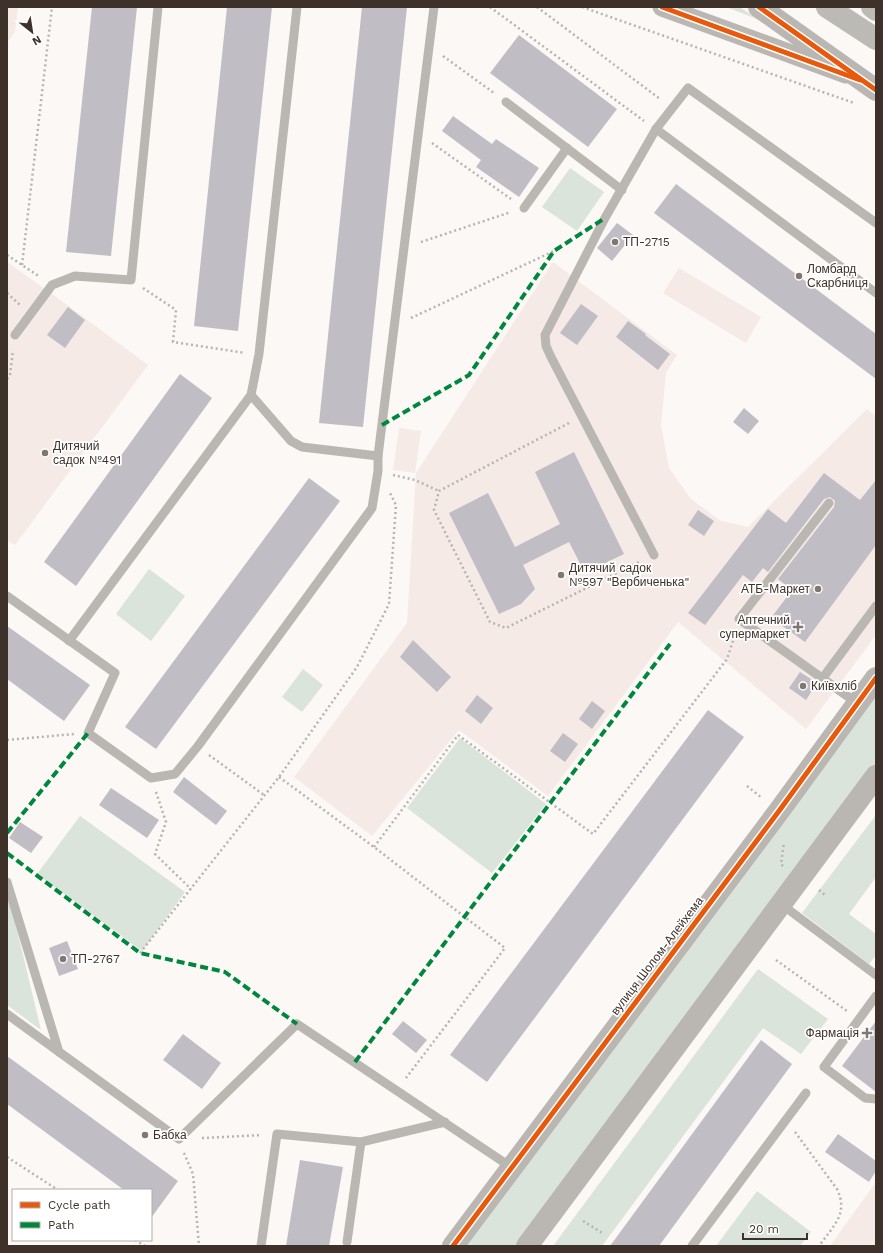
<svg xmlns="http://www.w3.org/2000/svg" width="883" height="1253" viewBox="0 0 883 1253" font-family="'Work Sans',sans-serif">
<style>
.built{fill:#f5eae5}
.green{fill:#dae4da}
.building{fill:#c0bec4}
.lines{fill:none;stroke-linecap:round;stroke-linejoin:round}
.path{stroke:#b6b4b1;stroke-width:2.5;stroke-dasharray:2 3;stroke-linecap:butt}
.service{stroke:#bab7b3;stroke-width:9}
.minor{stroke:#bab7b3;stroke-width:19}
.tertiary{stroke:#bab7b3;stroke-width:22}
.primary{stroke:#bcbab5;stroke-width:22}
.quiet{stroke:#00873e;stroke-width:4;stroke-dasharray:8 4;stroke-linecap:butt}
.cycleway-casing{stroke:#fff;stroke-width:8}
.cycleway{stroke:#e8590c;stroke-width:5}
.poi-dot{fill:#807771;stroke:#fff;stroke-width:1.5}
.labels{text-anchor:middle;stroke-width:3.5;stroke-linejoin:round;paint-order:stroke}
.poi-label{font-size:12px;fill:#3e312a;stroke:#fff;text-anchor:start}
.street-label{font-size:12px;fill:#3e312a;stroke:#fff}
</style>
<rect width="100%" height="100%" fill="#fbf8f6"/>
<!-- built -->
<g class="built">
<polygon points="7,7 18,7 15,32 7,43"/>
<polygon points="7,262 48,291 148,365 15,545 7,540"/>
<polygon points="553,262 677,355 666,373 661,425 669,468 691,499 721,521 748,527 867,409 876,417 876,635 806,729 678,622 548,796 459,730 372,836 294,777 407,623 416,473"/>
<polygon points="679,268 761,317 746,343 663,293"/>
<polygon points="399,428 421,431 415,473 393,470"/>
<polygon points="876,1182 876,1246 830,1246"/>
</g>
<!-- green -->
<g class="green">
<polygon points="726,7 740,7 757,19"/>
<polygon points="570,168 604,192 577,231 542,207"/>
<polygon points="149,569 185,596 151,641 116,614"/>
<polygon points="303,669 323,685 302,712 282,697"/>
<polygon points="876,678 876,776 527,1246 459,1246"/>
<polygon points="460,738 546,804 492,873 407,808"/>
<polygon points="876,815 876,877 849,914 876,934 876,955 869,964 802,913"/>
<polygon points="80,816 185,892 142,951 37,874"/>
<polygon points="7,888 41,1030 7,1005"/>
<polygon points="758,969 828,1019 801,1054 763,1028 602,1246 553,1246"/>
<polygon points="757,1191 811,1232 800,1246 716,1246"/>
</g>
<!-- building -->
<g class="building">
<polygon points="92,7 137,7 111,256 66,252"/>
<polygon points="227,7 272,7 238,331 194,326"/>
<polygon points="362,7 407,7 363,427 319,423"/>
<polygon points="519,35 617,109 588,147 490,73"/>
<polygon points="453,116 492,144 496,139 539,168 519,197 476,167 481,160 442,131"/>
<polygon points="676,184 876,334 876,379 654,213"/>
<polygon points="617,223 633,235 612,261 597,248"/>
<polygon points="581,304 598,316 577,345 560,333"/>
<polygon points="68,307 85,320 65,348 47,335"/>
<polygon points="628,321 646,334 645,335 670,354 658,370 616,337"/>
<polygon points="180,374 212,398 76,586 44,562"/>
<polygon points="744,408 759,421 748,434 733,422"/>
<polygon points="574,452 624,554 585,573 569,542 523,565 535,589 521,604 499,614 449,513 488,493 515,547 560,524 535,472"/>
<polygon points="824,473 860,500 876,480 876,545 805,642 771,618 792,590 778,579 834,507 835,501 830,497 824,499 768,572 763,568 752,582 743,575 705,625 688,613 768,509 786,523"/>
<polygon points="309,478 340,501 156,749 125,727"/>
<polygon points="698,510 714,521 704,536 688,525"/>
<polygon points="7,626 90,685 64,721 7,679"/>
<polygon points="413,640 451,677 437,692 400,657"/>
<polygon points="800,672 817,683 806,700 789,688"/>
<polygon points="477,695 493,708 481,724 465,711"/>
<polygon points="592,701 605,711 592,729 579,719"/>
<polygon points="708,710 744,737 487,1082 450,1055"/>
<polygon points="563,733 578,744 565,762 550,751"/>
<polygon points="184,777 227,811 216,825 173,792"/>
<polygon points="111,788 159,820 147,838 99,805"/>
<polygon points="20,822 43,837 31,853 9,838"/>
<polygon points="67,941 78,969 59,976 49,948"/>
<polygon points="403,1021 427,1040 416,1053 392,1034"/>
<polygon points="876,1021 876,1092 842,1066"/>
<polygon points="183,1034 221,1063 202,1089 163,1060"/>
<polygon points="761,1040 792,1064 659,1246 610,1246"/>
<polygon points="7,1056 178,1181 151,1218 151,1190 124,1190 7,1104"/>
<polygon points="838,1134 876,1161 876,1171 869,1182 825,1152"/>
<polygon points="300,1160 343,1167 329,1246 286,1246"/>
</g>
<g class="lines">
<!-- path -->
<g class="path">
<polyline points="490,7 644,121"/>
<polyline points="537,7 660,99"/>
<polyline points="582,7 854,103"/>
<polyline points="443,56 494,93"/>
<polyline points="432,143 511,199"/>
<polyline points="421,242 511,212"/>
<polyline points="7,255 40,277"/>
<polyline points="22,265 52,7"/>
<polyline points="143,288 176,310 173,342 245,353"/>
<polyline points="7,293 20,305"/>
<polyline points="411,318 554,251"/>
<polyline points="7,379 10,375 13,350"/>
<polyline points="569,423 439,491 434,510 490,622 506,628 641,561"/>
<polyline points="393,475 415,480 439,491"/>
<polyline points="7,740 74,734"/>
<polyline points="209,755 264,795"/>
<polyline points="279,777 374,847 505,948 406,1078"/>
<polyline points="747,786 762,798"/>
<polyline points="156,792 166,822 155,854 191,889"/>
<polyline points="374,847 458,735 593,834 727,659 735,635"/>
<polyline points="783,866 781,864 784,842"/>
<polyline points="819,890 825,895"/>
<polyline points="140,953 279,777 357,667 389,604 396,505 390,493"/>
<polyline points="776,960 847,1011"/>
<path d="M795 1132 837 1189C849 1214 833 1226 819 1246"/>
<polyline points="202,1138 262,1135"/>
<polyline points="184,1153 193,1174 199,1246"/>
<polyline points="7,1157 58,1190"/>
<polyline points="583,1221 604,1234"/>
<polyline points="135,1240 145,1246"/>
</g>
<!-- service -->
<g class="service">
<polyline points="506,102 622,190"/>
<polyline points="656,129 876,293"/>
<polyline points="524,208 567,148"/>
<polyline points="15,335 52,285 75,276 131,280 158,7"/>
<polyline points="251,395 291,441 302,447 378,456"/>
<polyline points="829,503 739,619 857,703"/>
<polyline points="654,555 551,357 546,346 545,335 605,218 656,129 688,88 876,223"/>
<polyline points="7,596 115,673 88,733 151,778 175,774 198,746 372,508 378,471 378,456 434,7"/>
<polyline points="69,641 251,395 259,354 297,7"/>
<polyline points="822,679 876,606"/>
<polyline points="7,882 59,1052"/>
<polyline points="781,904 876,975"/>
<polyline points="876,996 824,1067 865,1098 876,1099"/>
<polyline points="7,1014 179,1139 297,1024 511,1167"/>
<polyline points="347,1242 361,1142"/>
<polyline points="261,1246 277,1134 361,1142 445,1122"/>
<polyline points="692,1246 806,1093"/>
</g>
<!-- minor -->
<polyline class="minor" points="662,7 846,74"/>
<!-- tertiary -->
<g class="tertiary">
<polyline points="759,7 876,90"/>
<polyline points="453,1246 779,811 876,678"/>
<polyline points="527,1246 876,776"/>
</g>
<!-- primary -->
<g class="primary">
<polyline points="827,7 876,39"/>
<polyline points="872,7 876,10"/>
</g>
<!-- quiet -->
<g class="quiet">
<polyline points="382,425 469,375 554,251 605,218"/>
<polyline points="7,833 88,733"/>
<polyline points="7,853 140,953 225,972 297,1024"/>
<polyline points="355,1062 670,644"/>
</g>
<defs>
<g id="cycleway">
<polyline points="662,7 860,80"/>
<polyline points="759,7 876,90"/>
<polyline points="453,1246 779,811 876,678"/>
</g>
</defs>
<!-- cycleway casing -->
<use href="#cycleway" class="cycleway-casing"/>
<!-- cycleway -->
<use href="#cycleway" class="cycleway"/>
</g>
<!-- markers -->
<g class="poi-dot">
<circle cx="615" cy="242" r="4"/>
<circle cx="799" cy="276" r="4"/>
<circle cx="45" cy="453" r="4"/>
<circle cx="561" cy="575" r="4"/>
<circle cx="818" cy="589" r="4"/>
<path d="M796 621h4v4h4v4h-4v4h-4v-4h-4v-4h4z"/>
<circle cx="803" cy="686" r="4"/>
<circle cx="63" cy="959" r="4"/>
<path d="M865 1027h4v4h4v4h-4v4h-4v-4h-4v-4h4z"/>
<circle cx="145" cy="1135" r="4"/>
</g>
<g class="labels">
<!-- poi labels -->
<g class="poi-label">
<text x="623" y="246">ТП-2715</text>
<text x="807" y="273">Ломбард<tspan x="807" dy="14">Скарбниця</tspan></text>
<text x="53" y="450">Дитячий<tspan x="53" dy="14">садок №491</tspan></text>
<text x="569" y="572">Дитячий садок<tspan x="569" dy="14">№597 "Вербиченька"</tspan></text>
<text x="810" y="593" text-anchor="end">АТБ-Маркет</text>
<text x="790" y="624" text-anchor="end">Аптечний<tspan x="790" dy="14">супермаркет</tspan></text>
<text x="811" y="690">Київхліб</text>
<text x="71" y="963">ТП-2767</text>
<text x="859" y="1037" text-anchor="end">Фармація</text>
<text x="153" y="1139">Бабка</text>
</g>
<!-- street labels -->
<g class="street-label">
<text transform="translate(657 956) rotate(-53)" y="4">вулиця Шолом-Алейхема</text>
</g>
</g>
<!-- border -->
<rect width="883" height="1253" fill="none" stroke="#3e312a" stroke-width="16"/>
<!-- legend -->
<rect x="12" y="1189" width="140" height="52" fill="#ffffff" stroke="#b2adaa"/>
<rect x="20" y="1202" width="20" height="6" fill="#e8590c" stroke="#b2adaa"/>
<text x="48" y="1209" font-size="12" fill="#3e312a">Cycle path</text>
<rect x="20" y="1222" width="20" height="6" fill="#00873e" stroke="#b2adaa"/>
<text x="48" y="1229" font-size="12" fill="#3e312a">Path</text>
<!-- north arrow -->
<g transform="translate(32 32) rotate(150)" stroke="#ffffff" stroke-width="3" paint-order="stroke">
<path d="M0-3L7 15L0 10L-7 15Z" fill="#3e312a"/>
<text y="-6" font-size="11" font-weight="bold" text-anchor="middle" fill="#3e312a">N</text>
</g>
<!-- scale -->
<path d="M743 1233v6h64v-6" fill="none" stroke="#3e312a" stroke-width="2"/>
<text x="749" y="1233" font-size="12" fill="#3e312a" stroke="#ffffff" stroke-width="3" paint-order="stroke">20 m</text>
</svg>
